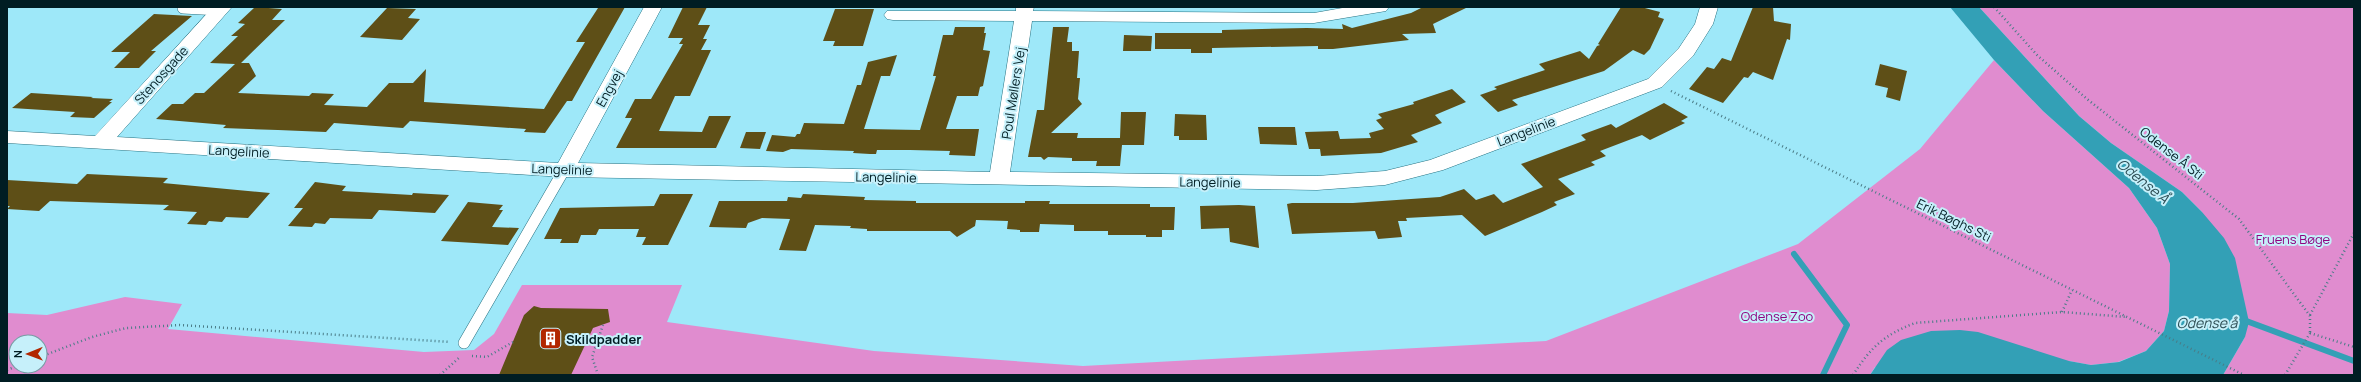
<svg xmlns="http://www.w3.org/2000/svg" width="2361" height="382" viewBox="0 0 2361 382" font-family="Manrope,sans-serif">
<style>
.green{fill:#e08ccf;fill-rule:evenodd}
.water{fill:#33a0b6}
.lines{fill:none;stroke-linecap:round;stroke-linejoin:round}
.stream{stroke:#33a0b6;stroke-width:6}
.building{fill:#5e4f17}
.lane-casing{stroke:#267282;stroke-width:12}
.street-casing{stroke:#267282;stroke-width:1}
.path{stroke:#4a7c87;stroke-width:2.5;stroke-dasharray:1 3;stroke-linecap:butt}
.lane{stroke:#fff;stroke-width:11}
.street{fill:#fff;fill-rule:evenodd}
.labels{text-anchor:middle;stroke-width:4;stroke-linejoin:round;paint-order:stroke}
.street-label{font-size:13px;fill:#001d23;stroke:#c6f0fa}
.park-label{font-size:13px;fill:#8f0480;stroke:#c6f0fa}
.poi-label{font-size:13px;font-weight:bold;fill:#001d23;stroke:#c6f0fa;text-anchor:start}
.water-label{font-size:14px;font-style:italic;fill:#2f4f56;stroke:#c6f0fa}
</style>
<rect width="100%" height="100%" fill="#9ee8f9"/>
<!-- green -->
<g class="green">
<polygon points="1979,7 2354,7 2354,375 2223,375 2245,337 2202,212 2182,192 2111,143 2079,116"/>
<path d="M1994 60 2043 111 2129 188 2157 228 2170 264 2169 311 2164 331 2146 351 2118 362 2091 365 2069 361 1875 367 1870 375H7V313L47 315 125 297 182 304 168 329 424 352 474 350 494 334 522 285H682L667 322 874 351 1083 366 1546 341 1798 244 1920 149ZM16 342H40V366H16Z"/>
</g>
<!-- water -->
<polygon class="water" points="1950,7 1979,7 2079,116 2111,143 2182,192 2202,212 2224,238 2235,258 2249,322 2245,337 2223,375 1870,375 1887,350 1901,340 1931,331 1960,330 1978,332 2069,361 2091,365 2119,362 2146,351 2164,331 2169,311 2170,264 2157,228 2129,188 2043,111 1994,60"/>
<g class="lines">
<!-- stream -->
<g class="stream">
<polyline points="1794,254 1847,325 1823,375"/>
<polyline points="2241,319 2354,361"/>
</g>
</g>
<!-- building -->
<g class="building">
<polygon points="255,7 282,9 272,20 285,20 241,63 249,63 256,76 238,93 309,96 312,93 334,94 324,105 367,107 389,83 413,83 426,69 424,102 544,109 585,42 576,42 598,8 625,7 572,101 567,101 545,133 524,132 526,129 410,121 403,128 334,123 326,132 278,130 223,128 226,125 156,119 172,104 183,104 195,93 204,93 235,64 210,63 238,36 231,36 245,24 238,23"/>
<polygon points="683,7 707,7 698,25 710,25 703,39 707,39 701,50 711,50 690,96 675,96 659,131 702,132 709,116 731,116 716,148 616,148 632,118 625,118 635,99 651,99 683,44 679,44 683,38 668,38"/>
<polygon points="1423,7 1468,7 1433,24 1436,33 1402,34 1409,40 1333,49 1318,49 1318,46 1212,48 1212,53 1191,53 1191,49 1155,49 1155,33 1222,33 1222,30 1307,28 1343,29 1342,24 1352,28 1411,13"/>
<polygon points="1621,7 1641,7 1660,12 1658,17 1664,19 1650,49 1644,55 1633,50 1604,71 1512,100 1518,105 1498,112 1480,95 1497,89 1494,87 1545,70 1539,64 1580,51 1589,59 1597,46 1600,45 1598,44"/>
<polygon points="1753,7 1773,7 1774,21 1791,24 1790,40 1787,39 1773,80 1753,72 1748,78 1744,77 1723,103 1689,89 1707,67 1714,69 1722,58 1731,61"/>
<polygon points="387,8 416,9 408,18 420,19 402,40 360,37"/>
<polygon points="835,9 874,9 863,46 833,46 835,41 823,41"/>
<polygon points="154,14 192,16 151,51 156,51 139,68 114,68 130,52 111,52"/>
<polygon points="955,27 985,27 984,33 986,33 983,50 990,51 983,86 980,87 978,96 957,96 946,129 979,129 975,156 949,155 950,151 910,150 877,150 876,154 870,154 853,153 854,151 791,149 783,152 766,151 772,135 795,137 797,134 800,134 804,123 844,124 857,85 861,85 868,62 897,55 890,76 881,76 864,129 920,130 936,76 933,76 943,35 953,35"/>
<polygon points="1053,27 1069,27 1067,42 1072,42 1072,51 1079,51 1077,78 1080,78 1078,99 1082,104 1051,133 1078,133 1077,138 1120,138 1121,112 1146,112 1144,145 1122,145 1120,166 1096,166 1097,161 1072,161 1072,158 1048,157 1044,160 1041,157 1028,157 1037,110 1044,110"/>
<polygon points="1124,35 1152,36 1151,51 1123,51"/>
<polygon points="1880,64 1907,71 1900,101 1886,97 1888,88 1875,85"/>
<polygon points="1452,89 1466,102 1435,115 1442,123 1411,135 1418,142 1381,153 1321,156 1320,149 1309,149 1305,132 1338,131 1340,139 1371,138 1369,133 1384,129 1376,120 1382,118 1378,114 1414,104 1413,102"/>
<polygon points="31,93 93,97 91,98 113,99 109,102 112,102 94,118 70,117 75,112 12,108"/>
<polygon points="1664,103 1688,117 1681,121 1685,123 1650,140 1642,135 1600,151 1606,156 1591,162 1595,165 1558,179 1575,194 1554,202 1557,205 1542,212 1485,236 1462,215 1406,218 1407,221 1398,221 1402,237 1378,239 1375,231 1292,234 1287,204 1292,203 1353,203 1440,197 1464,189 1476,200 1494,194 1503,203 1543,187 1521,164 1586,140 1581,135 1611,124 1616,128"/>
<polygon points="1175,114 1206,115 1207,140 1179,140 1179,136 1174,136"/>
<polygon points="1258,127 1295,127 1297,145 1260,144"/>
<polygon points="746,132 766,132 760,149 740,148"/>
<polygon points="87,174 168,178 163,183 270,193 248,218 226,217 222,222 209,221 206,225 187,224 197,212 163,210 169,205 50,201 39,211 7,209 10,206 7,206 7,180 77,184"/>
<polygon points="315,182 346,186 342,191 412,195 413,193 449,195 435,213 379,210 372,219 330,218 325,224 315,223 312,227 288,226 303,208 294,208"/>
<polygon points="660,194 693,194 668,245 642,245 646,237 636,237 639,229 599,229 596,235 581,235 578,243 560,243 562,239 544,239 560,208 654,206"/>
<polygon points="803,194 865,197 864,200 916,201 916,203 1025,203 1025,201 1050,201 1049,204 1150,204 1150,207 1175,207 1174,230 1162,230 1162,237 1146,237 1146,235 1108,235 1108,231 1074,231 1074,225 1040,224 1039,232 1020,232 1020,230 1007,229 1008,221 976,220 975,226 957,237 950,231 867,231 867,229 850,228 851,226 815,225 806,251 779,250 790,219 762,218 748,223 746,228 709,227 719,201 787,201 788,197 801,198"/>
<polygon points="468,202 503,205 499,210 503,210 492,227 519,228 508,245 441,241"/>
<polygon points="1239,205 1255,206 1259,248 1230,242 1229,228 1201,229 1200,206"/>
<polygon points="534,306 541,308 608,309 610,322 593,328 571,375 499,375 524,315"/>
</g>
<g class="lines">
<defs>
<g id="lane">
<polyline points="183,8 220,10"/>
<polyline points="464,343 564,170"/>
</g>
<polygon id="street" points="213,7 232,7 117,137 558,163 644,7 662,7 578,163 990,172 1014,21 893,20 887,19 884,15 887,11 1016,11 1016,7 1034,7 1033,11 1314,13 1348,7 1389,7 1386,11 1314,23 1032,21 1010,172 1317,176 1385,171 1430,160 1648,79 1679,48 1695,24 1700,7 1718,7 1713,24 1693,56 1662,87 1443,170 1385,185 1317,190 564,177 7,143 7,131 95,136"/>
</defs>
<!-- lane casing -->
<use href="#lane" class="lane-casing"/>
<!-- street casing -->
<use href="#street" class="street-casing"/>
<!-- path -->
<g class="path">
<polyline points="1994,7 2037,55 2087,99 2239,219 2310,316 2310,333"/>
<polyline points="1671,91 2244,375"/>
<polyline points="2062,312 2072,290"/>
<polyline points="2310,315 2354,233"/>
<polyline points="2310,333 2354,347"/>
<polyline points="472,356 487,357 513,342"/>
<polyline points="40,357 92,337 126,328 180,325 450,342"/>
<polyline points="7,370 17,366"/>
<polyline points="440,375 460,357"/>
<polyline points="598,375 592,357 603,325"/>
<path d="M1853 375C1871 347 1884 335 1915 323L2062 312 2127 317"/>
<polyline points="2285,375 2310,333"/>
</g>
<!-- lane -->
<use href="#lane" class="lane"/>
<!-- street -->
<use href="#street" class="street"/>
</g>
<!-- icons -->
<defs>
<symbol id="building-square" viewBox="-11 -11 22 22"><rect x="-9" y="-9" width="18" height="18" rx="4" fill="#b22700" stroke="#c6f0fa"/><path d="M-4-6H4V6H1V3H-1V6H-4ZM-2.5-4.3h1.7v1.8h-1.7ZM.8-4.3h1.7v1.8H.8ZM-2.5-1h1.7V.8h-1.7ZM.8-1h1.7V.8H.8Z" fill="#fff"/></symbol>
</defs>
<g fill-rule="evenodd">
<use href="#building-square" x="538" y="326" width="25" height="25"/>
</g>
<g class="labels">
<!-- street labels -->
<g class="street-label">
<text transform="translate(161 75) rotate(-48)" y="5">Stenosgade</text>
<text transform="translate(609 88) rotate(-61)" y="5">Engvej</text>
<text transform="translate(1013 93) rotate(-81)" y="5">Poul Møllers Vej</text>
<text transform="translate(1526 131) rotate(-21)" y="5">Langelinie</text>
<text transform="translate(239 151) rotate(3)" y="5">Langelinie</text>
<text transform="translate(2172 153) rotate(38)" y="5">Odense Å Sti</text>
<text transform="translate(562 169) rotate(2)" y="5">Langelinie</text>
<text transform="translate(886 177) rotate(1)" y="5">Langelinie</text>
<text transform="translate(1210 182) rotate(1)" y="5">Langelinie</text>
<text transform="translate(1954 220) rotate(26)" y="5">Erik Bøghs Sti</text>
</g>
<!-- park labels -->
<g class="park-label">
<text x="2293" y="244">Fruens Bøge</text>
<text x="1777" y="321">Odense Zoo</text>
</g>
<!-- poi labels -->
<g class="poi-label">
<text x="566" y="344">Skildpadder</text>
</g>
<!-- water labels -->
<g class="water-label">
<text transform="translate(2143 181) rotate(39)" y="5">Odense Å</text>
<text x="2207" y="328">Odense å</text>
</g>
</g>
<!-- border -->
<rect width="2361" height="382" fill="none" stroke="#001d23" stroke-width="16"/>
<!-- north arrow -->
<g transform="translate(28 354) rotate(269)"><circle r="19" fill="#c6f0fa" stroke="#779ca4"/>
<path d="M0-3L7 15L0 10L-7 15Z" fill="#b22700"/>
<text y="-6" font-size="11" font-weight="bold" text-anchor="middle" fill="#001d23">N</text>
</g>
</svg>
